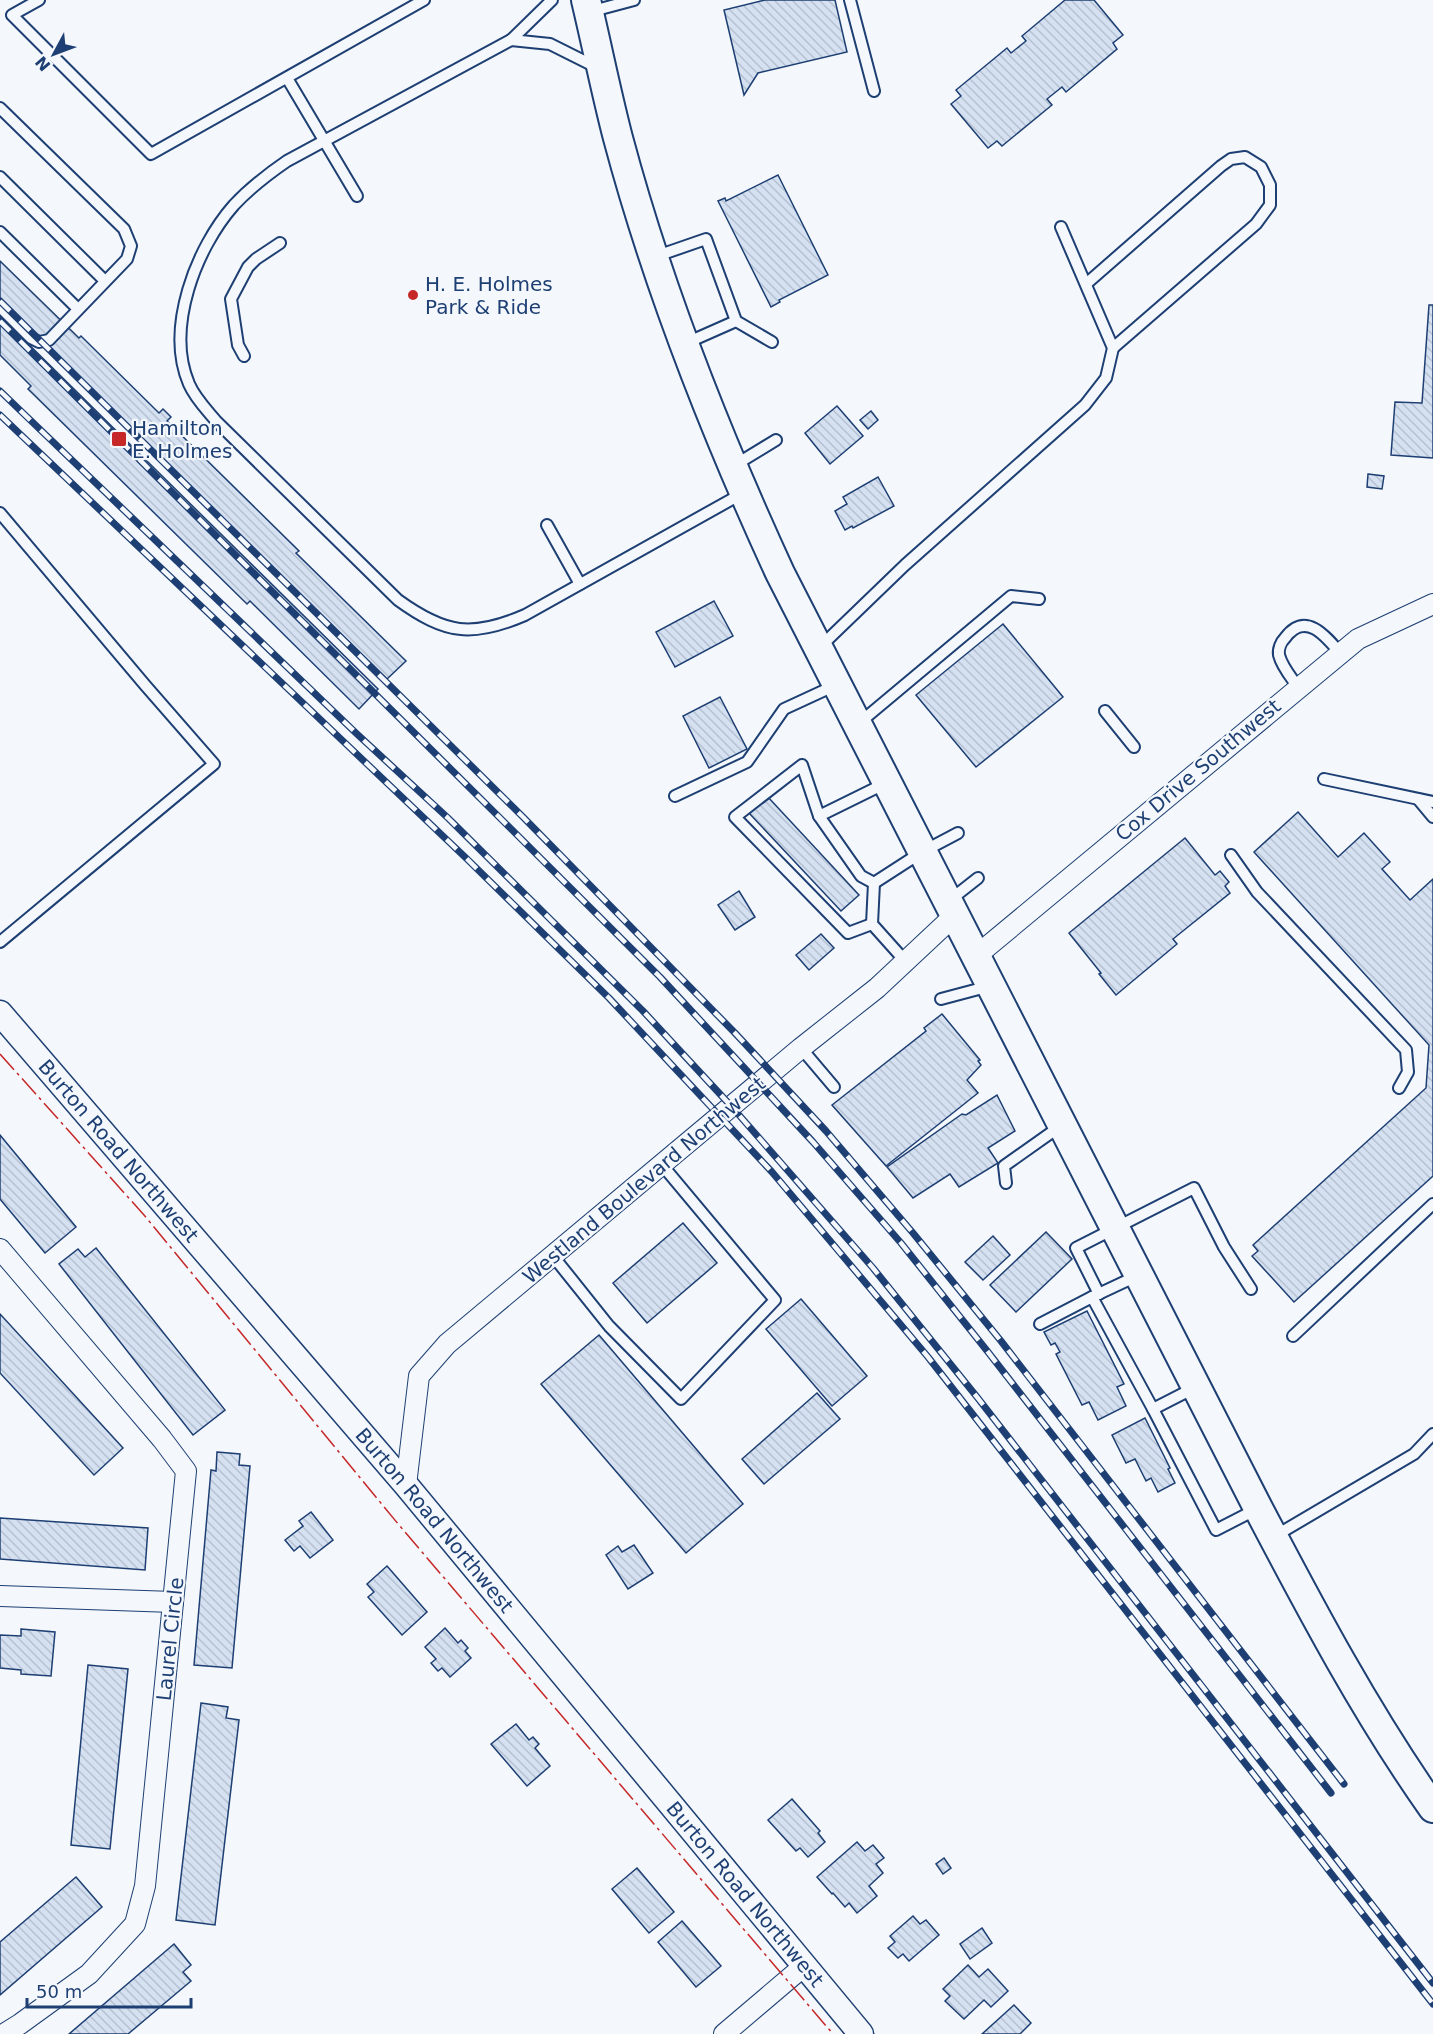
<svg xmlns="http://www.w3.org/2000/svg" width="1433" height="2034" viewBox="0 0 1433 2034" font-family="'DejaVu Sans',sans-serif">
<style>
.building{fill:url(#building-back-hatch);stroke:#1d3f73;stroke-width:1.5}
.lines{fill:none;stroke-linecap:round;stroke-linejoin:round}
.service-casing{stroke:#1d3f73;stroke-width:14}
.minor-casing{stroke:#1d3f73;stroke-width:22}
.tertiary-casing{stroke:#1d3f73;stroke-width:27}
.secondary-casing{stroke:#1d3f73;stroke-width:32}
.service{stroke:#f4f7fb;stroke-width:10}
.minor{stroke:#f4f7fb;stroke-width:20}
.tertiary{stroke:#f4f7fb;stroke-width:24}
.secondary{stroke:#f4f7fb;stroke-width:28}
.rail-casing{stroke:#1d3f73;stroke-width:7}
.rail{stroke:#f4f7fb;stroke-width:4.5;stroke-dasharray:14;stroke-linecap:butt}
.power{stroke:#c62828;stroke-width:1.5;stroke-dasharray:21 4.5 3 4.5;stroke-linecap:butt}
.poi-dot{fill:#c62828;stroke:#f4f7fb;stroke-width:2}
.labels{text-anchor:middle;stroke-width:4.5;stroke-linejoin:round;paint-order:stroke}
.poi-label{font-size:20px;fill:#1d3f73;stroke:#f4f7fb;text-anchor:start}
.street-label{font-size:20px;fill:#1d3f73;stroke:#f4f7fb}
</style>
<defs>
<pattern id="building-back-hatch" width="6" height="6" patternUnits="userSpaceOnUse" patternTransform="scale(1.5)"><rect width="6" height="6" fill="#d5e0f0"/><path d="M-1 5l2 2M0 0l6 6M5-1l2 2" fill="none" stroke="#b6c1d1"/></pattern>
</defs>
<rect width="100%" height="100%" fill="#f4f7fb"/>
<!-- building -->
<g class="building">
<polygon points="765,0 835,0 847,52 758,73 744,95 724,10"/>
<polygon points="1065,0 1094,0 1123,35 1113,43 1117,49 1066,92 1062,87 1047,99 1052,105 1002,146 997,141 988,148 951,104 961,96 956,90 1007,48 1011,53 1026,41 1022,36"/>
<polygon points="778,175 828,275 779,300 780,302 771,307 718,201 725,198 726,201"/>
<polygon points="0,261 79,338 81,336 159,413 163,409 171,417 167,421 299,551 296,553 406,661 387,679 0,300"/>
<polygon points="1429,305 1433,305 1433,458 1391,455 1395,402 1422,403"/>
<polygon points="0,316 378,689 359,709 250,601 247,604 28,389 31,386 0,355"/>
<polygon points="837,406 863,436 830,464 805,433"/>
<polygon points="871,411 878,420 868,429 860,420"/>
<polygon points="1368,474 1384,476 1382,489 1367,487"/>
<polygon points="878,477 894,506 853,528 852,526 845,530 835,511 847,504 843,497"/>
<polygon points="714,601 733,636 675,667 656,632"/>
<polygon points="1003,624 1063,697 976,767 916,695"/>
<polygon points="720,697 747,749 709,768 683,716"/>
<polygon points="767,796 859,895 841,911 749,813"/>
<polygon points="1298,812 1338,857 1364,833 1390,862 1382,869 1410,900 1433,879 1433,1176 1294,1302 1252,1256 1258,1251 1253,1245 1426,1088 1429,1045 1254,852"/>
<polygon points="1185,838 1215,875 1220,871 1229,882 1225,886 1230,893 1173,939 1177,944 1116,995 1099,974 1101,973 1069,933"/>
<polygon points="739,891 755,917 735,930 718,905"/>
<polygon points="821,934 834,948 809,970 796,955"/>
<polygon points="942,1014 980,1060 978,1061 981,1065 967,1080 978,1093 886,1166 832,1105 926,1031 924,1028"/>
<polygon points="997,1095 1015,1131 988,1148 998,1163 959,1187 950,1174 913,1198 887,1167 962,1114 966,1115"/>
<polygon points="0,1135 76,1227 45,1253 0,1199"/>
<polygon points="683,1223 717,1263 647,1323 613,1283"/>
<polygon points="1046,1232 1072,1259 1016,1312 990,1285"/>
<polygon points="993,1236 1010,1255 983,1280 965,1262"/>
<polygon points="96,1248 225,1410 193,1435 59,1264 78,1249 85,1257"/>
<polygon points="801,1299 867,1376 832,1406 766,1329"/>
<polygon points="1087,1311 1124,1384 1117,1387 1126,1406 1098,1420 1089,1402 1082,1405 1056,1354 1060,1352 1055,1343 1051,1345 1044,1332"/>
<polygon points="0,1314 123,1448 94,1475 0,1373"/>
<polygon points="599,1335 743,1504 686,1553 541,1384"/>
<polygon points="817,1393 840,1419 764,1484 742,1459"/>
<polygon points="1145,1418 1170,1468 1168,1469 1175,1483 1158,1492 1151,1478 1146,1481 1135,1459 1126,1463 1112,1435"/>
<polygon points="217,1452 240,1454 239,1465 250,1466 232,1668 194,1665 211,1470 216,1471"/>
<polygon points="311,1512 333,1540 310,1558 300,1546 294,1551 285,1540 303,1526 299,1521"/>
<polygon points="0,1518 148,1528 145,1570 0,1559"/>
<polygon points="634,1545 653,1573 628,1589 606,1555 618,1546 622,1552"/>
<polygon points="387,1566 427,1612 402,1635 368,1597 374,1592 367,1584"/>
<polygon points="445,1628 458,1643 461,1640 468,1648 465,1651 471,1658 450,1677 442,1668 438,1671 431,1663 436,1659 425,1647"/>
<polygon points="21,1629 55,1632 51,1676 21,1674 21,1670 0,1668 0,1635 21,1636"/>
<polygon points="88,1665 128,1669 110,1849 71,1845"/>
<polygon points="201,1703 228,1707 226,1718 239,1720 215,1925 176,1920"/>
<polygon points="516,1724 529,1740 533,1737 539,1744 535,1748 550,1766 527,1786 491,1744"/>
<polygon points="792,1799 820,1831 818,1833 825,1842 808,1857 800,1848 796,1851 768,1820"/>
<polygon points="857,1842 865,1851 873,1845 884,1858 876,1864 883,1873 869,1886 877,1896 857,1913 849,1903 845,1907 833,1893 832,1894 817,1877"/>
<polygon points="944,1858 951,1868 943,1874 936,1864"/>
<polygon points="637,1868 674,1912 649,1933 612,1889"/>
<polygon points="76,1877 102,1907 0,1995 0,1942"/>
<polygon points="913,1916 920,1924 926,1920 939,1935 909,1961 903,1954 898,1958 888,1948 895,1942 890,1936"/>
<polygon points="682,1921 721,1966 696,1987 658,1942"/>
<polygon points="982,1928 992,1943 970,1959 960,1944"/>
<polygon points="174,1944 191,1965 183,1972 191,1981 128,2034 69,2034"/>
<polygon points="968,1965 979,1977 988,1969 1008,1991 991,2007 984,2000 964,2019 945,2001 950,1996 943,1989"/>
<polygon points="1014,2005 1031,2023 1020,2034 982,2034"/>
</g>
<g class="lines">
<defs>
<g id="service">
<polyline points="39,0 12,15 151,154 424,0"/>
<path d="M552 0 511 40 287 161C268 174 250 188 234 205 196 248 165 328 189 384 195 398 206 409 216 421L398 600C445 634 472 638 525 615L743 493"/>
<polyline points="850,0 874,91"/>
<polyline points="589,12 634,0"/>
<polyline points="511,40 550,44 598,68"/>
<polyline points="287,78 357,196"/>
<polyline points="0,108 124,229 131,246 127,259 49,340 39,342 31,338 0,307"/>
<polyline points="0,177 105,281"/>
<polyline points="0,232 78,309"/>
<polyline points="654,257 706,239 736,321 772,342"/>
<polyline points="1086,284 1221,166 1231,159 1245,157 1261,167 1270,185 1270,205 1256,224 1113,348"/>
<polyline points="684,344 736,321"/>
<polyline points="244,356 238,345 231,299 248,267 256,259 280,243"/>
<polyline points="735,465 776,440"/>
<polyline points="0,513 145,685 214,764 0,942"/>
<polyline points="547,525 580,584"/>
<polyline points="820,647 905,565 1085,405 1106,378 1113,348 1061,227"/>
<path d="M1298 687C1291 677 1282 667 1279 655 1278 649 1281 642 1285 638 1305 611 1325 635 1340 653"/>
<polyline points="1105,711 1134,747"/>
<polyline points="858,724 1011,596 1039,599"/>
<polyline points="1324,779 1433,802"/>
<polyline points="675,796 747,762 784,709 836,685"/>
<polyline points="1418,799 1433,817"/>
<polyline points="819,816 886,783"/>
<polyline points="1231,855 1257,892 1406,1050 1408,1072 1399,1088"/>
<polyline points="874,883 922,852 958,833"/>
<polyline points="874,883 872,924 906,962"/>
<polyline points="950,900 978,878"/>
<polyline points="872,924 848,933 735,817 802,765 819,816 861,876 874,883"/>
<polyline points="941,999 990,986"/>
<polyline points="801,1048 834,1087"/>
<polyline points="1006,1183 1004,1166 1062,1125"/>
<polyline points="553,1256 609,1326 681,1399 775,1300 663,1166"/>
<polyline points="1139,1275 1092,1297 1153,1409"/>
<polyline points="1099,1294 1076,1248 1194,1188 1224,1247 1251,1289"/>
<polyline points="1040,1324 1092,1297"/>
<polyline points="1293,1336 1433,1204"/>
<polyline points="1196,1387 1153,1409 1216,1530 1257,1509"/>
<polyline points="1275,1536 1414,1454 1433,1434"/>
</g>
<g id="minor">
<polyline points="976,956 1358,639 1433,604"/>
<polyline points="0,1249 162,1439 186,1471 145,1886 135,1924 89,1974 20,2024 4,2034"/>
<polyline points="406,1485 419,1376 447,1344 801,1048 877,988 955,915"/>
<polyline points="0,1596 173,1602"/>
<polyline points="724,2034 804,1966"/>
</g>
<g id="tertiary">
<path id="s1" d="M0 1013 406 1485 861 2034"/>
</g>
<path id="secondary" d="M586 0C597 46 606 92 618 138 658 288 715 432 780 573L1258 1508C1312 1611 1366 1713 1433 1808"/>
</defs>
<!-- service casing -->
<use href="#service" class="service-casing"/>
<!-- minor casing -->
<use href="#minor" class="minor-casing"/>
<!-- tertiary casing -->
<use href="#tertiary" class="tertiary-casing"/>
<!-- secondary casing -->
<use href="#secondary" class="secondary-casing"/>
<!-- service -->
<use href="#service" class="service"/>
<!-- minor -->
<use href="#minor" class="minor"/>
<!-- tertiary -->
<use href="#tertiary" class="tertiary"/>
<!-- secondary -->
<use href="#secondary" class="secondary"/>
<defs>
<g id="rail">
<polyline points="0,301 523,817 735,1033 826,1131 913,1233 1001,1341 1344,1784"/>
<polyline points="0,321 660,977 813,1142 901,1243 988,1352 1331,1793"/>
<polyline points="0,391 357,734 448,818 643,1011 732,1107 873,1268 977,1397 1433,1983"/>
<polyline points="0,415 466,858 609,998 772,1172 928,1357 1433,2004"/>
</g>
</defs>
<!-- rail casing -->
<use href="#rail" class="rail-casing"/>
<!-- rail -->
<use href="#rail" class="rail"/>
<!-- power -->
<polyline class="power" points="0,1054 144,1215 399,1525 833,2034"/>
</g>
<!-- markers -->
<g class="poi-dot">
<circle cx="413" cy="295" r="6"/>
<rect x="111" y="431" width="16" height="16" rx="3"/>
</g>
<g class="labels">
<!-- poi labels -->
<g class="poi-label">
<text x="425" y="291">H. E. Holmes<tspan x="425" dy="23">Park &amp; Ride</tspan></text>
<text x="132" y="435">Hamilton<tspan x="132" dy="23">E. Holmes</tspan></text>
</g>
<!-- street labels -->
<g class="street-label">
<text transform="translate(1198 770) rotate(-40)" y="7">Cox Drive Southwest</text>
<text dy="7" stroke="none"><textPath href="#s1" startOffset="182">Burton Road Northwest</textPath></text>
<text transform="translate(644 1180) rotate(-40)" y="7">Westland Boulevard Northwest</text>
<text dy="7" stroke="none"><textPath href="#s1" startOffset="668">Burton Road Northwest</textPath></text>
<text transform="translate(170 1639) rotate(-84)" y="7">Laurel Circle</text>
<text dy="7" stroke="none"><textPath href="#s1" startOffset="1154">Burton Road Northwest</textPath></text>
</g>
</g>
<!-- north arrow -->
<g transform="translate(54 54) rotate(229)" stroke="#f4f7fb" stroke-width="4.5" paint-order="stroke">
<path d="M0-4.5L10 22L0 15L-10 22Z" fill="#1d3f73"/>
<text y="-9" font-size="16" font-weight="bold" text-anchor="middle" fill="#1d3f73">N</text>
</g>
<!-- scale -->
<path d="M27 1998v9h164v-9" fill="none" stroke="#1d3f73" stroke-width="3"/>
<text x="36" y="1998" font-size="18" fill="#1d3f73" stroke="#f4f7fb" stroke-width="4.5" paint-order="stroke">50 m</text>
</svg>
